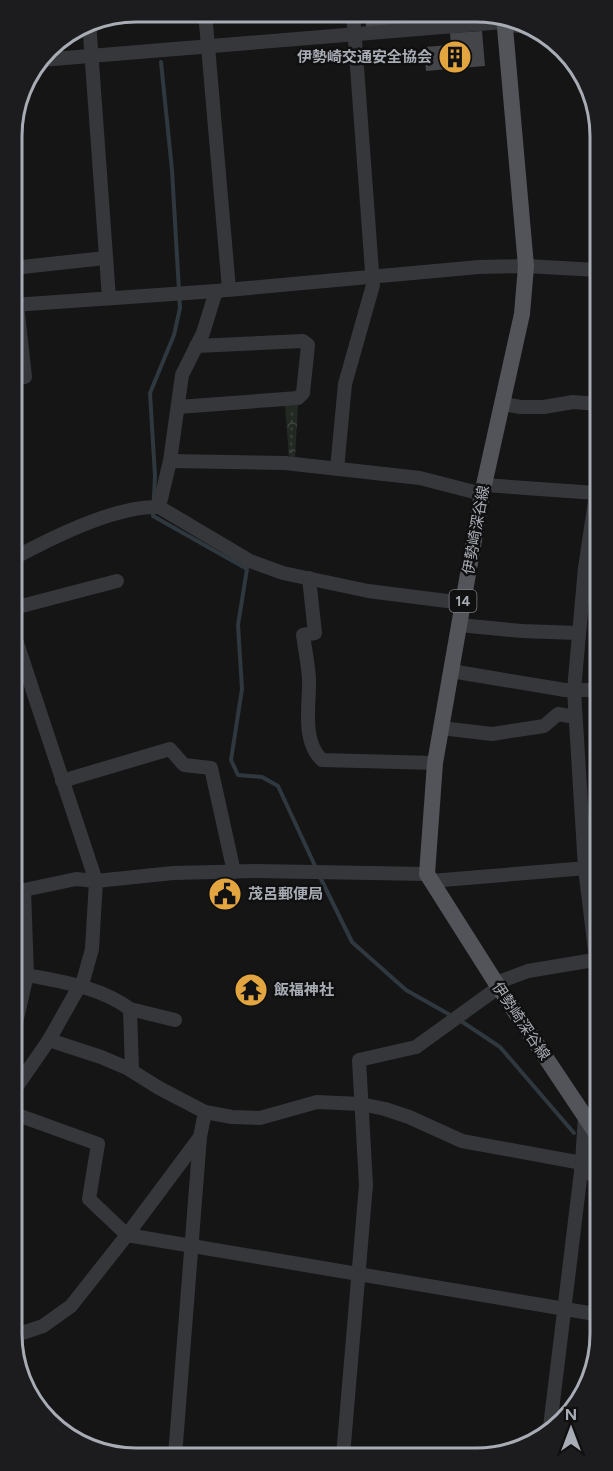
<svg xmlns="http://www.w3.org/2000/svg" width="613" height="1471" viewBox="0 0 613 1471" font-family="Figtree,'Noto Sans JP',sans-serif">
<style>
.park{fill:url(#park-crowns)}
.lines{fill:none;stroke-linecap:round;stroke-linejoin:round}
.stream{stroke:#2f383e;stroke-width:4}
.building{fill:#444549}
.path{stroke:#3c3e42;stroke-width:2;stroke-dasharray:3 4.5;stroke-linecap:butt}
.minor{stroke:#36373b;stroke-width:14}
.major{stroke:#52545a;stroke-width:16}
.labels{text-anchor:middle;stroke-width:5;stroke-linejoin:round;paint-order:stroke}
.shield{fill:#101011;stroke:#7a7d84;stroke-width:1.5}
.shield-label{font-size:14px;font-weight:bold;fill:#a8acb5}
.poi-label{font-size:15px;font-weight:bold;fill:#a8acb5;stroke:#101011;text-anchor:start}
.street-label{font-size:15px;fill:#a8acb5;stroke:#101011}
.rim{fill:none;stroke:#a8acb5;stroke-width:3}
</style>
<defs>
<pattern id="park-crowns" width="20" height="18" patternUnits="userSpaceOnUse" patternTransform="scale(1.5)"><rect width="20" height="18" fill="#212922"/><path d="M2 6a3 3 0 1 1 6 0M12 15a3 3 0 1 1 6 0" fill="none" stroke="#3e4540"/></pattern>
</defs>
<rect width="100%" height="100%" fill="#151516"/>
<!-- park -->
<polygon class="park" points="285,405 298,405 295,458 289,456"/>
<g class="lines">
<!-- stream -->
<g class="stream">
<polyline points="161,62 172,170 180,308 174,335 150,393 155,476 153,516 247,569 238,625 242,689 231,760 238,775 262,777 278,786 316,868"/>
<polyline points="319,875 352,942 406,990 452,1016"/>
<polyline points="458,1019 500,1047 574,1133"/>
</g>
</g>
<!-- building -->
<g class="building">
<polygon points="365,14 418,14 419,23 366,27"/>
<polygon points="482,31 485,66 426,71 424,47 451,45 450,33"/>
</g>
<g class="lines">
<!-- path -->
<polyline class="path" points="291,453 292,410"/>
<!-- minor -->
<g class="minor">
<polyline points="205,12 229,289"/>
<polyline points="89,21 109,298"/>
<polyline points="504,25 523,26"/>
<polyline points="41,60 504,22"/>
<polyline points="13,268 105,258"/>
<polyline points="13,305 216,291 479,267 526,266 597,270"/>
<polyline points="17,305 25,377"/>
<polyline points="502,404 521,407 544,407 573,402 598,404"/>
<polyline points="178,407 298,398 303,393 308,345 303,341 196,346"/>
<polyline points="170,461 285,463 420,478 482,494"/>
<polyline points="337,469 345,384 373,285 353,13"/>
<polyline points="484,485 596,493"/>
<polyline points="159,507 170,461 182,375 203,333 216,291"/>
<path d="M14 558C51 538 116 505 159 507L250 561 283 573 368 591 463 603"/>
<path d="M309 578 315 633 303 635C305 649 308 664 309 678 310 704 301 740 322 760L435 763"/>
<polyline points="14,608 117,581"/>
<polyline points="459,625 522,631 578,633"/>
<polyline points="14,634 96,881 92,949 82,985 76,992 49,1040 15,1089"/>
<polyline points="451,671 565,690 599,690"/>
<polyline points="441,728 492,734 544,726 558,714 575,717"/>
<polyline points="62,781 170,749 184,765 211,768 234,872"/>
<polyline points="431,881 599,867"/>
<polyline points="15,890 24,890 76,879 96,881 173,873 256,871 427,874"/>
<polyline points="596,959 585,868 574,690 585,568 598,481"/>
<path d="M27 975C63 982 100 987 130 1009L132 1070"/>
<polyline points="496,983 528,971 600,959"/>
<polyline points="130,1009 175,1020"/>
<polyline points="15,1027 27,975 24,890"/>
<polyline points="49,1040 101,1057 127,1068 159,1088 205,1112 232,1117 260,1118 317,1102 361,1104 385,1109 409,1117 462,1141 582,1163"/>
<polyline points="15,1114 98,1144 89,1199 127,1235 601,1315"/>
<polyline points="581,1171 600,1177"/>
<polyline points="16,1335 43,1326 71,1306 127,1235 200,1137 205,1112"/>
<polyline points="550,1427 582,1163 585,1116"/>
<polyline points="175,1456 200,1137"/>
<polyline points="343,1456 366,1185 359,1060 416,1047 499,987"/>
</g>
<!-- major -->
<polyline class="major" points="504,16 526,266 522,314 482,494 435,763 427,874 496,983 600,1139"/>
</g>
<!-- icons -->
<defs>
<symbol id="building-disc" viewBox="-11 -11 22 22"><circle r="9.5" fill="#e3a540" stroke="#101011"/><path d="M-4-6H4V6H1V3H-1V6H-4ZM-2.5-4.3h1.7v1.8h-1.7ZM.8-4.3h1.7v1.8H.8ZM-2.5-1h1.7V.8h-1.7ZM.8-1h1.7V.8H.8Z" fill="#111"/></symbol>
<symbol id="civic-disc" viewBox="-11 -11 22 22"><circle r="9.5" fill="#e3a540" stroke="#101011"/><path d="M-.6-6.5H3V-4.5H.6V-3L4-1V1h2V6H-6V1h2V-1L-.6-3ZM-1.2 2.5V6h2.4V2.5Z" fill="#111"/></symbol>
<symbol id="temple-disc" viewBox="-11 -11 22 22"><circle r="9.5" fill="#e3a540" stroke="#101011"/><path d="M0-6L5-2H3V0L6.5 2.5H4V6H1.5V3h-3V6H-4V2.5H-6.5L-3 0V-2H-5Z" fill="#111"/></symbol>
</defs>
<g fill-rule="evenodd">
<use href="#building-disc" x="436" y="38" width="38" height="38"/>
<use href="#civic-disc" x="206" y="875" width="38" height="38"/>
<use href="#temple-disc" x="232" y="971" width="38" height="38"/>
</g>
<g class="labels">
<!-- shield labels -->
<rect class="shield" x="449.5" y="590" width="27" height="22" rx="4.5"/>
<g class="shield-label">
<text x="463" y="606">14</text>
</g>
<!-- poi labels -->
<g class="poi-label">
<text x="432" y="62" text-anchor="end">伊勢崎交通安全協会</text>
<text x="248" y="899">茂呂郵便局</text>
<text x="274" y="995">飯福神社</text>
</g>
<!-- street labels -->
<g class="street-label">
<text transform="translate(476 530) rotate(-80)" y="5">伊勢崎深谷線</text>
<text transform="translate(521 1021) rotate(56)" y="5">伊勢崎深谷線</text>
</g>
</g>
<!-- crop -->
<path d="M0 0H613V1471H0ZM136 22H476A114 114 0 0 1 590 136V1334A114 114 0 0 1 476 1448H136A114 114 0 0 1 22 1334V136A114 114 0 0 1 136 22Z" fill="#1c1c1e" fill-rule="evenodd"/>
<path class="rim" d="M136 22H476A114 114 0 0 1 590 136V1334A114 114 0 0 1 476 1448H136A114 114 0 0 1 22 1334V136A114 114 0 0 1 136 22Z"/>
<!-- north arrow -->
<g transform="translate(571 1429)" stroke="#101011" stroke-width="4.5" paint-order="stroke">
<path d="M0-4.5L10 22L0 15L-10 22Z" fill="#a8acb5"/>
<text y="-9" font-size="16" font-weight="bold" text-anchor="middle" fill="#a8acb5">N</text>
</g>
</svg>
